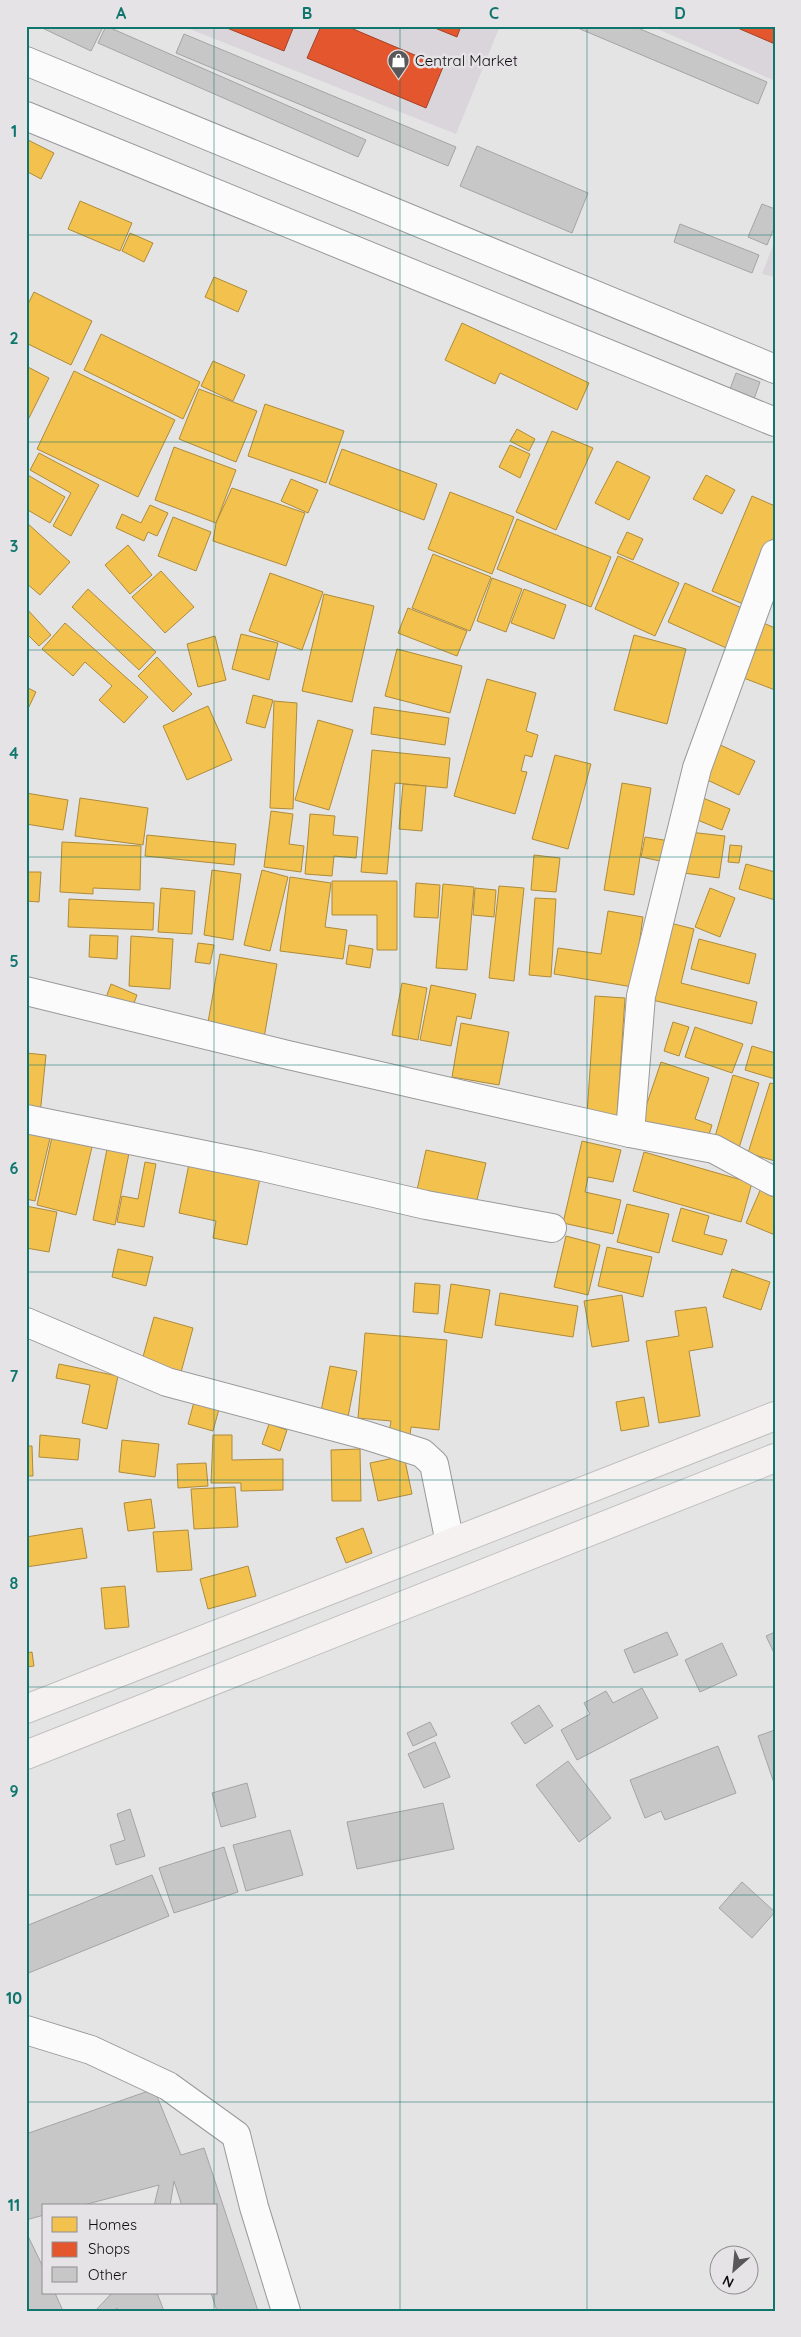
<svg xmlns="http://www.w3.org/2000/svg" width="801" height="2337" viewBox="0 0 801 2337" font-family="Quicksand,sans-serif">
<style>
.built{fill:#d9d5da}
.homes{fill:#f2c14e;stroke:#ae8b3b}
.shops{fill:#e4572e;stroke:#a44124}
.building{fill:#c8c7c8;stroke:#a5a4a4}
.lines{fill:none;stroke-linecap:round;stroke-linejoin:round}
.street-casing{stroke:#9a999a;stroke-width:30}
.primary-casing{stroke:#c1c0c1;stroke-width:30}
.street{stroke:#fbfbfb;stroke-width:28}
.primary{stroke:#f5f1f1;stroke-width:28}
.grid{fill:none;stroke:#0f766e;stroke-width:1;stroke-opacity:0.55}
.labels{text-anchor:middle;stroke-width:5;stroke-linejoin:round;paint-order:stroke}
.poi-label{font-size:15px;fill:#0e0d0e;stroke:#e5e3e6;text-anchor:start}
.neatline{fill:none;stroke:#0f766e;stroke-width:2}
.grid-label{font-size:16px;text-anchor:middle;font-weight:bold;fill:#0f766e}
</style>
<rect width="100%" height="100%" fill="#e5e4e5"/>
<!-- built -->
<g class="built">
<polygon points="182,26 500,26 456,134"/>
<polygon points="651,26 775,26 775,81"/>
<polygon points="775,240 775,277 762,274"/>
</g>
<!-- homes -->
<g class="homes">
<polygon points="28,140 54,153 41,179 26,171 26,144"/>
<polygon points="80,201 132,223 120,251 68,229"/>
<polygon points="130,233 153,243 144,262 122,251"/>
<polygon points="214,277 247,291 238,312 205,297"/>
<polygon points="34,292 92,321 71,365 26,343 26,308"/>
<polygon points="462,323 589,383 577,410 500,373 495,384 445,360"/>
<polygon points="101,334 200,382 183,419 84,370"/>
<polygon points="213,361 245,375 233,401 201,386"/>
<polygon points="26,366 49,378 29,418 26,416"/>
<polygon points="74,371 175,420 138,497 37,449"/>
<polygon points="199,389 257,411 236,462 179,439"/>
<polygon points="265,404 344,431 326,483 248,456"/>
<polygon points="517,429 535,439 529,451 510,441"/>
<polygon points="552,431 593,448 556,530 516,512"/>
<polygon points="510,445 530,454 520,478 499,467"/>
<polygon points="174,447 236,470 216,523 155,500"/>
<polygon points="342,449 437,484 424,520 329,484"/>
<polygon points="39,453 99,485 71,536 53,526 71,493 30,470"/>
<polygon points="617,461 650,477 629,520 595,503"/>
<polygon points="26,474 65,497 50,523 26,509"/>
<polygon points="706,475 735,490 722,514 693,499"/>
<polygon points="291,479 318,490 308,513 281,501"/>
<polygon points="232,488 305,513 286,566 213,541 216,523"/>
<polygon points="450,492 514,517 492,574 428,549"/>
<polygon points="752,496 775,506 775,541 748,606 712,591"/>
<polygon points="150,505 168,513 157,536 148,532 144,541 116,528 122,514 141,523"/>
<polygon points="173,517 211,532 196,571 158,556"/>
<polygon points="517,519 611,557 591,607 497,569"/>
<polygon points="26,522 70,562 40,595 26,583"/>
<polygon points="627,532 643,539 633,560 617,553"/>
<polygon points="128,545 152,575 130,594 105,565"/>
<polygon points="433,554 491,577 470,631 412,608"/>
<polygon points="618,556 679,583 655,636 595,609"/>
<polygon points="161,571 194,607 165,633 132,597"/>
<polygon points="270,573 323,592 302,650 249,631"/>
<polygon points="492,578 522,589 506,632 477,621"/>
<polygon points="685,583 751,612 733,651 668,622"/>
<polygon points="88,589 156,652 139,670 72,607"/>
<polygon points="524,589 566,605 554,639 511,623"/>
<polygon points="324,594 374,606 352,702 302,691"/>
<polygon points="26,608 51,635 39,646 26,633"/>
<polygon points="408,608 467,631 457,656 398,633"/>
<polygon points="761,622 775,628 775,690 741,677"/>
<polygon points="65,623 148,697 124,723 99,700 112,686 85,662 73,676 42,649"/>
<polygon points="241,634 278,643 269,680 232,669"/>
<polygon points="634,635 686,649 667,724 614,710"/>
<polygon points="215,636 226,680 198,687 187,644"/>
<polygon points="397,649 462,666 450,713 385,696"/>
<polygon points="157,657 192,694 173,712 138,676"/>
<polygon points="487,679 536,693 526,731 538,735 532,757 525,755 521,771 527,772 515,814 454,796"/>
<polygon points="26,687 36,692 26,713"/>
<polygon points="253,695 273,700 265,728 246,723"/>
<polygon points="274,701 297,703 293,809 270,808"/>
<polygon points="208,706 232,760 187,780 163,726"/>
<polygon points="374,707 449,718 445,745 371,734"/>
<polygon points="318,720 353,730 329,810 295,800"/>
<polygon points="716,743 755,761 739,795 701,777"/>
<polygon points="372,750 450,758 447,788 395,783 387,874 361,872"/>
<polygon points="555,755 591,764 568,849 532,839"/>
<polygon points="622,783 651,788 634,895 604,890"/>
<polygon points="403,784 426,786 422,831 399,829"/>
<polygon points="26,793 68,800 63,830 26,824"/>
<polygon points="80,798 148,808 143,845 75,836"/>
<polygon points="703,798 730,809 722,830 695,819"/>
<polygon points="271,811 293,814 289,844 304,846 301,872 264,867"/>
<polygon points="310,814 335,816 333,835 358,837 356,858 334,856 332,876 305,874"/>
<polygon points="689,832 725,836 719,878 684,873"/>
<polygon points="147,835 236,844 234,865 145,856"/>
<polygon points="645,837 670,841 665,862 641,857"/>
<polygon points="62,842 141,846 140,890 93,888 93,894 60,892"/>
<polygon points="730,845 742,846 739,863 728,862"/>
<polygon points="534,855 560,858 556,892 531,890"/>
<polygon points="746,864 775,872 775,900 739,889"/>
<polygon points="212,870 241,874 233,940 204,935"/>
<polygon points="262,870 288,877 270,951 244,945"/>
<polygon points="26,872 41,872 39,902 26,901"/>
<polygon points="290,877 331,883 325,927 347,930 343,959 280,951"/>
<polygon points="332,881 397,881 397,950 377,950 377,915 332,915"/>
<polygon points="416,883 440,885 438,918 414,917"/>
<polygon points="443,884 474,887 467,970 436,968"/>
<polygon points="499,886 524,888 514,981 489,978"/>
<polygon points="161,888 195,891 192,934 158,932"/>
<polygon points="475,888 496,890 494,917 473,915"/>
<polygon points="710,888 735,898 720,937 695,927"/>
<polygon points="535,898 556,899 551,977 529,975"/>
<polygon points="69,899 154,903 153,930 68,927"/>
<polygon points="608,911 643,917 633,987 554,974 558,948 601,954"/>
<polygon points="666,922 694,929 681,983 757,1002 752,1024 648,999"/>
<polygon points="90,935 118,936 117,959 89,957"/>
<polygon points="131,936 173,939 170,989 129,986"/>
<polygon points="699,939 756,954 749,984 691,969"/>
<polygon points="198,943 214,945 210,964 195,962"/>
<polygon points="349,945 373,949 370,968 346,964"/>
<polygon points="220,954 277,964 264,1038 207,1028"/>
<polygon points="402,983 427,988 418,1040 392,1035"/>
<polygon points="111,984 137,995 130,1014 104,1003"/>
<polygon points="431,985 476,994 471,1019 457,1016 451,1046 420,1040"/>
<polygon points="595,996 625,998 617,1117 587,1114"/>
<polygon points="673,1022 689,1027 679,1056 664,1051"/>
<polygon points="461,1023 509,1032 499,1085 452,1077"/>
<polygon points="695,1027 743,1044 732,1073 685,1057"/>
<polygon points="752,1046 775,1053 775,1079 745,1070"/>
<polygon points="26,1053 46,1055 40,1115 26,1113"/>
<polygon points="661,1062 709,1078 695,1119 712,1125 706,1144 641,1121"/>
<polygon points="733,1075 759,1083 739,1148 714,1140"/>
<polygon points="770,1083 775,1084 775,1161 748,1153"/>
<polygon points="26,1128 51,1134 35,1201 26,1199"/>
<polygon points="52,1137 92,1147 76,1215 37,1205"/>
<polygon points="582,1141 621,1150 613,1182 588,1177 585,1192 621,1200 613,1234 563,1223"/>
<polygon points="107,1149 129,1153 115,1225 93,1220"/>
<polygon points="426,1150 486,1163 476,1204 417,1190"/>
<polygon points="644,1152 752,1183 741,1222 633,1191"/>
<polygon points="145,1162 156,1164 144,1227 117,1222 122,1196 138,1199"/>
<polygon points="189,1164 260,1178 247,1245 213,1238 216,1221 179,1213"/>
<polygon points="762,1186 775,1192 775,1235 746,1223"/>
<polygon points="627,1204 669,1214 659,1253 617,1242"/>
<polygon points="26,1206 57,1212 49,1252 26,1248"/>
<polygon points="681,1208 709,1216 704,1234 727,1240 722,1255 672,1241"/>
<polygon points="566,1236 600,1245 588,1295 554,1287"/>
<polygon points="607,1247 652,1257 643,1297 598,1286"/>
<polygon points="118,1249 153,1257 146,1286 112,1277"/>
<polygon points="732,1269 770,1282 761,1310 723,1297"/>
<polygon points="415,1283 440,1285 438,1314 413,1312"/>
<polygon points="451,1284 490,1290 482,1338 444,1332"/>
<polygon points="500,1293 578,1306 573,1337 495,1325"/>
<polygon points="622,1295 629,1341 592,1347 584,1301"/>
<polygon points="706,1307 713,1347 689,1351 700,1416 659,1423 646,1341 679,1336 675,1311"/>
<polygon points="154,1317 193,1328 180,1376 141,1364"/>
<polygon points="365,1333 447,1340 439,1430 411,1427 410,1435 389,1433 391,1421 358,1418"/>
<polygon points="59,1364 118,1376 107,1429 82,1423 90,1385 56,1378"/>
<polygon points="330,1366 357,1371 348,1417 321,1411"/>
<polygon points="644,1397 649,1426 621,1431 616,1402"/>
<polygon points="194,1402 219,1409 213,1431 188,1424"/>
<polygon points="269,1424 287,1430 280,1451 262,1444"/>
<polygon points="40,1435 80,1439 78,1460 39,1457"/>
<polygon points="213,1435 232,1435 232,1460 283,1459 283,1490 241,1491 241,1483 211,1483"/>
<polygon points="122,1440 159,1444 155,1477 119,1472"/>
<polygon points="26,1446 32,1446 33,1476 26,1476"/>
<polygon points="360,1449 361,1501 332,1501 331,1450"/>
<polygon points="404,1456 412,1494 378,1501 370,1463"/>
<polygon points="206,1463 208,1486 178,1488 177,1464"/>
<polygon points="235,1487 238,1527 194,1529 191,1489"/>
<polygon points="151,1499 155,1528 128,1531 124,1503"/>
<polygon points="82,1528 87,1558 26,1567 26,1537"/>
<polygon points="363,1528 372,1553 346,1563 336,1538"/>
<polygon points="188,1530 192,1570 157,1572 153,1532"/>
<polygon points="248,1566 256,1596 208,1609 200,1579"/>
<polygon points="125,1586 129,1627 105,1629 101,1588"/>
<polygon points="32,1652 34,1666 26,1667 26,1653"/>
</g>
<!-- shops -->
<g class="shops">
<polygon points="222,26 294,26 284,51"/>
<polygon points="321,26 346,26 443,67 426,108 307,58"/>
<polygon points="430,26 461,26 457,37"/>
<polygon points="733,26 775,26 775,44"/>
</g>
<!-- building -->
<g class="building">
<polygon points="38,26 102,26 103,27 91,51"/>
<polygon points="106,26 366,140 358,157 98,43"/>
<polygon points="573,26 633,26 767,82 758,104"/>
<polygon points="184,34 456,147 448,166 176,53"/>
<polygon points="477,146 588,193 572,233 460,186"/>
<polygon points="762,204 775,209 775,226 767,245 748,237"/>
<polygon points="680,224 759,255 752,273 674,242"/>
<polygon points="736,373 760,382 754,399 730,389"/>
<polygon points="667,1632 678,1655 634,1673 624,1650"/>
<polygon points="775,1632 775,1655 766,1636"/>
<polygon points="722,1643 737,1675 700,1692 685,1660"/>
<polygon points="642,1688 658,1718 577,1760 561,1730 590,1714 584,1703 606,1691 613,1703"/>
<polygon points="539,1705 553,1726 525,1744 511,1723"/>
<polygon points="430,1722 437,1735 413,1746 407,1733"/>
<polygon points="775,1730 775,1786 758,1736"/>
<polygon points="435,1742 450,1777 424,1788 408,1754"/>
<polygon points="718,1746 736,1793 665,1820 661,1811 645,1818 630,1780"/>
<polygon points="568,1761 611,1818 579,1842 536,1785"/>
<polygon points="247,1783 256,1817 221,1827 212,1793"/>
<polygon points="443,1803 454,1849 357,1869 347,1822"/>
<polygon points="130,1809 145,1856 116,1865 110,1845 125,1840 117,1814"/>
<polygon points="290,1830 303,1875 246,1891 233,1845"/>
<polygon points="224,1847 238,1892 174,1913 159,1868"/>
<polygon points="152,1875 169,1916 26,1974 26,1926"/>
<polygon points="742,1882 775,1912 752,1938 719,1908"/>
<polygon points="154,2089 181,2155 204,2148 258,2311 217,2311 211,2293 216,2293 216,2206 182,2206 174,2181 170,2206 154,2206 159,2185 80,2206 44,2206 44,2215 26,2220 26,2134"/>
<polygon points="26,2232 44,2269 44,2293 55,2293 63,2311 26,2311"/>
<polygon points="112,2293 157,2293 164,2311 118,2311 117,2308 114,2311 95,2311"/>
</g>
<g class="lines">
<defs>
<g id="street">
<polyline points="26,61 775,369"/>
<polyline points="26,116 775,422"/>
<polyline points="26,991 288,1055 630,1133 714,1149 775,1182"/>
<polyline points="26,1119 259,1166 426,1205 552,1228"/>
<polyline points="630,1133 641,996 697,768 775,554"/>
<polyline points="26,1322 167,1382 365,1435 422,1453 434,1464 450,1543"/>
<polyline points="26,2030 91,2050 168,2086 236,2135 254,2207 286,2311"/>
</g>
<g id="primary">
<polyline points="26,1709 775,1416"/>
<polyline points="26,1755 775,1458"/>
</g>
</defs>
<!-- street casing -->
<use href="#street" class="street-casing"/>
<!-- primary casing -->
<use href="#primary" class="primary-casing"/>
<!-- street -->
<use href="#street" class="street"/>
<!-- primary -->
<use href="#primary" class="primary"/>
</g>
<!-- grid -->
<path class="grid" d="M214 26V2206M400 26V2311M587 26V2311M26 235H775M26 442H775M26 650H775M26 857H775M26 1065H775M26 1272H775M26 1480H775M26 1687H775M26 1895H775M26 2102H775M214 2293V2311"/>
<!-- icons -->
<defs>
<symbol id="shop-pin" viewBox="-11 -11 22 30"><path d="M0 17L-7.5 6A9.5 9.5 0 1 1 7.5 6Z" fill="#595859" stroke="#e5e3e6"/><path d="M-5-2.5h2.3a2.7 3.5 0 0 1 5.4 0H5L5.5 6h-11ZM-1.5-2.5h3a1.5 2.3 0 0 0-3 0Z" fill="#fff"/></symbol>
</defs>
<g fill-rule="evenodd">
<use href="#shop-pin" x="386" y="48" width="25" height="34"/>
</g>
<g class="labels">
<!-- poi labels -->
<g class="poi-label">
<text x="415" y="66">Central Market</text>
</g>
</g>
<!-- border -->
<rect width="801" height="2337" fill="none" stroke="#e5e3e6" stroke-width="55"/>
<!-- legend -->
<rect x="42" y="2204" width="175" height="90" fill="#e5e3e6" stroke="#8f8d90"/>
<rect x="52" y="2217" width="25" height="15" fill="#f2c14e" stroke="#8f8d90"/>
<text x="88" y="2230" font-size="15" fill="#0e0d0e">Homes</text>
<rect x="52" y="2242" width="25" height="15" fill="#e4572e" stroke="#8f8d90"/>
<text x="88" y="2254" font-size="15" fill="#0e0d0e">Shops</text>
<rect x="52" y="2267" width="25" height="15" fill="#c8c7c8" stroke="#8f8d90"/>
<text x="88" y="2280" font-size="15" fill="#0e0d0e">Other</text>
<!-- north arrow -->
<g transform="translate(734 2270) rotate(207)"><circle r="24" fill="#e5e3e6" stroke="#8f8d90"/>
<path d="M0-4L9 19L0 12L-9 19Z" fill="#595859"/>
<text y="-8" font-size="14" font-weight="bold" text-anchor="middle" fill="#0e0d0e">N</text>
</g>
<rect x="28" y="28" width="746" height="2282" class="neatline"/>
<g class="grid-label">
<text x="121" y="19">A</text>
<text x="307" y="19">B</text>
<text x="494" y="19">C</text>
<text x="680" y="19">D</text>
<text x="14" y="137">1</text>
<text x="14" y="344">2</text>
<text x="14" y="552">3</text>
<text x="14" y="759">4</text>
<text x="14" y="967">5</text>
<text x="14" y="1174">6</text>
<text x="14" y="1382">7</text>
<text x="14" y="1589">8</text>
<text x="14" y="1797">9</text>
<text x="14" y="2004">10</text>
<text x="14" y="2211">11</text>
</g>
</svg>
